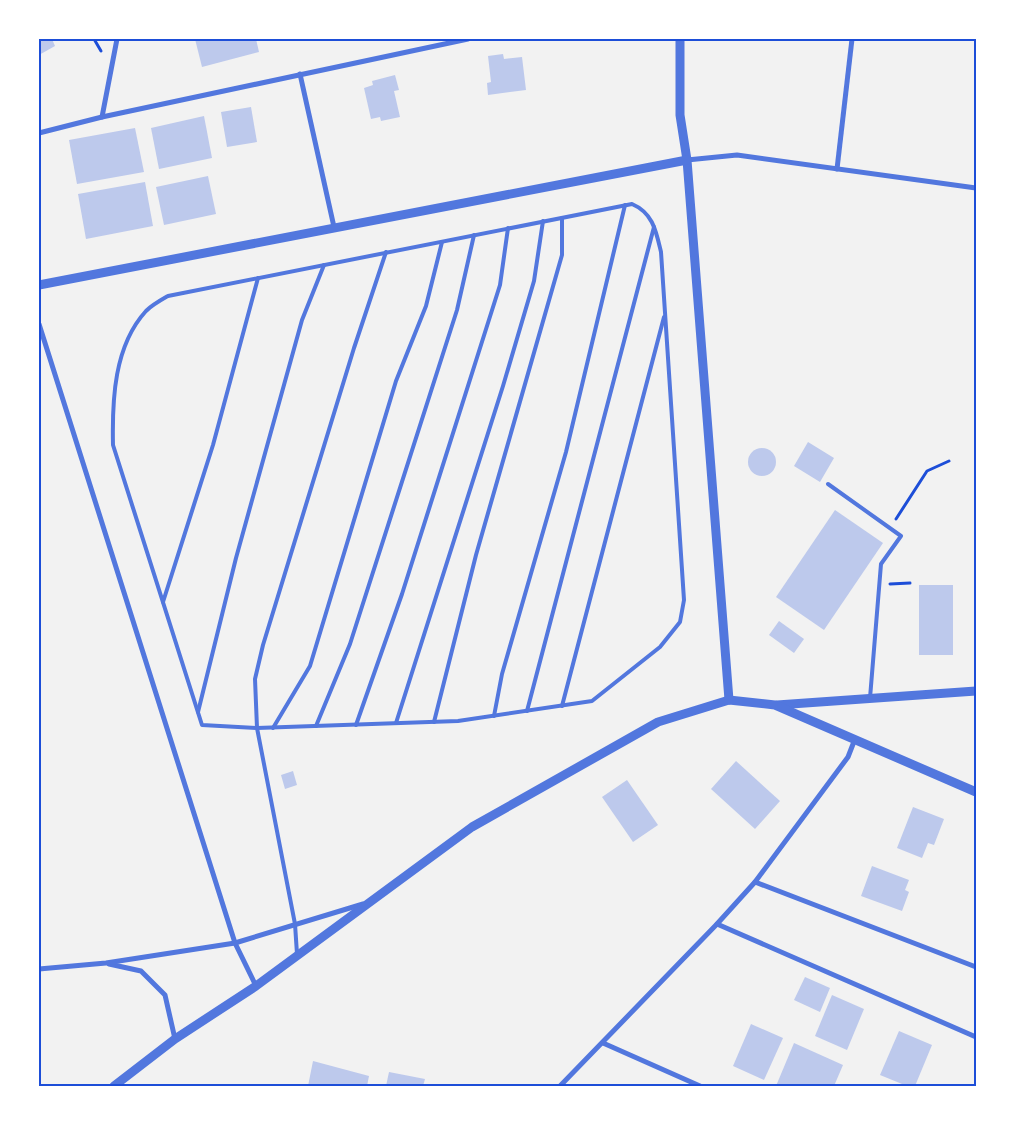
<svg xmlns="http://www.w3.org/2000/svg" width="1015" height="1125" viewBox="0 0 1015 1125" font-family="'PT Sans Narrow',sans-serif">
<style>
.building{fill:#bdc9ec}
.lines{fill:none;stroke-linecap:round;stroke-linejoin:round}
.path{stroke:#1d4ed8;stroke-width:3}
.service{stroke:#5277de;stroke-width:4}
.minor{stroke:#5277de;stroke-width:5}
.tertiary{stroke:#5277de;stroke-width:9}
.neatline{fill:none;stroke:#1d4ed8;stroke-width:2}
</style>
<rect width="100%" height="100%" fill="#f2f2f2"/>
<!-- building -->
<g class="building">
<polygon points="39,39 52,39 55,46 39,55"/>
<polygon points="195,39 256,39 259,52 202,67"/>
<polygon points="503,54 504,59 522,57 526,90 488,95 487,83 491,82 488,56"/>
<polygon points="395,75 399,90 394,91 400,117 381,121 380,117 371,119 364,88 373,85 372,81"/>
<polygon points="251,107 257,142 227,147 221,112"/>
<polygon points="204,116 212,158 159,169 151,128"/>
<polygon points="135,128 144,172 77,184 69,140"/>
<polygon points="208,176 216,214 164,225 156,187"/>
<polygon points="145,182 153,226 86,239 78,194"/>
<polygon points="808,442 834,458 820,482 794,466"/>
<circle cx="762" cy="462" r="14"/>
<polygon points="835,510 883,543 824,630 776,597"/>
<rect x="919" y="585" width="34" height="70"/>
<polygon points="779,621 804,639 794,653 769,635"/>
<polygon points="736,761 780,801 755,829 711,789"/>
<polygon points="293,771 297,785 285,789 281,775"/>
<polygon points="627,780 658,825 633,842 602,797"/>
<polygon points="913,807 944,819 934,845 928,843 922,858 897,848"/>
<polygon points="872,866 909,880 905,890 909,892 902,911 861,896"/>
<polygon points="805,977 830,988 820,1012 794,1000"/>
<polygon points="832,995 864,1009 847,1050 815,1036"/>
<polygon points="751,1024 783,1038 764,1080 733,1066"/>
<polygon points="899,1031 932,1045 915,1086 907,1086 880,1075"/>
<polygon points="794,1043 843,1065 834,1086 776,1086"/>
<polygon points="313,1061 369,1076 367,1086 308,1086"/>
<polygon points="389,1072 425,1079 423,1086 386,1086"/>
</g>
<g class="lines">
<!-- path -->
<g class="path">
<polyline points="94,39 101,51"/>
<polyline points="896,519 927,471 949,461"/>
<polyline points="890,584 910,583"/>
</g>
<!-- service -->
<g class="service">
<path d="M632 204C653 213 656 231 661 252L684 600 680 622 660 647 592 701 458 721 257 728 202 725 113 445C112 400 114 346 146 311 152 305 161 300 168 296Z"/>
<polyline points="828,484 901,536 881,564 870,698"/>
<polyline points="163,602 213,445 258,278"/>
<polyline points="562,706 664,317"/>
<polyline points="527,711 654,227"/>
<polyline points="198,712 236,558 302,320 324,265"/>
<polyline points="494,716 502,674 566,452 625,205"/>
<polyline points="434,722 476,555 562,255 562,218"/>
<polyline points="396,723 503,386 534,281 543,221"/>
<polyline points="356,725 402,594 500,285 508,228"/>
<polyline points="316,726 350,644 457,310 474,235"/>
<polyline points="273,728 310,666 396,381 426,306 442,242"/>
<polyline points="297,954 295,924 257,728 255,679 263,645 354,348 386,252"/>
</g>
<!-- minor -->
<g class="minor">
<polyline points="300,74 334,227"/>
<polyline points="102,117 117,39"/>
<polyline points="39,133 102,117 468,39"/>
<polyline points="687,160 737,155 976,188"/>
<polyline points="837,169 852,39"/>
<polyline points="39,324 235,943 256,986"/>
<polyline points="755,882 976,967"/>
<polyline points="717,924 976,1037"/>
<polyline points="109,964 141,971 165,995 175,1039"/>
<polyline points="39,969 106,963 235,943 363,904"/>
<polyline points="603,1043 700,1086"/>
<polyline points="560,1086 717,924 755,882 848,757 855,739"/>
</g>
<!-- tertiary -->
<g class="tertiary">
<polyline points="680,39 680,115 687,160 729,700"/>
<polyline points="39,285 687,160"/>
<polyline points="777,705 976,691"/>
<polyline points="114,1086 175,1039 256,986 472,827 658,722 729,700 775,705 976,792"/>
</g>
</g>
<!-- border -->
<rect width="1015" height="1125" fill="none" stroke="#ffffff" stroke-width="80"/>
<rect x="40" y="40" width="935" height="1045" class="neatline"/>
</svg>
